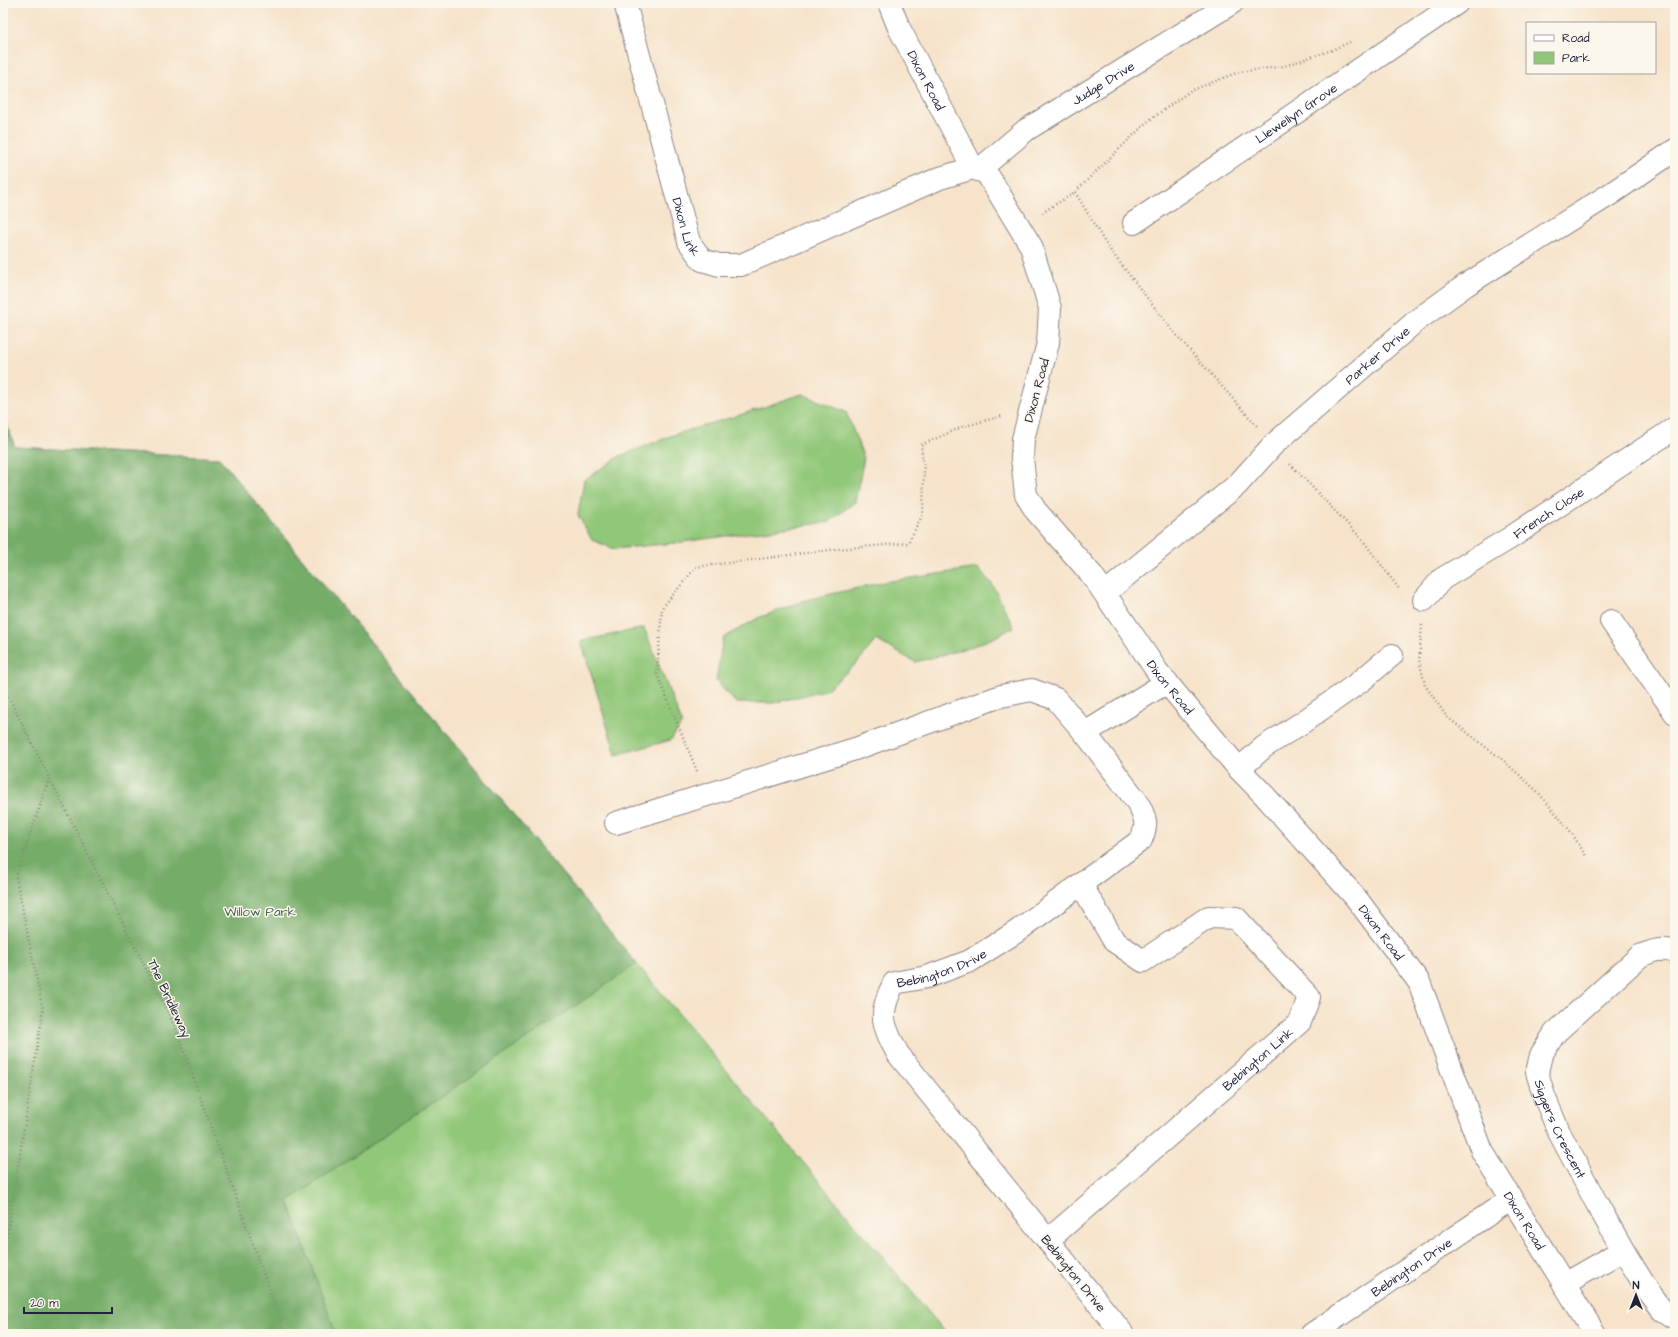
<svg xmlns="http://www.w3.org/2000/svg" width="1678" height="1337" viewBox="0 0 1678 1337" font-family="'Architects Daughter',sans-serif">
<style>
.green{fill:#91c778;stroke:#5a745a}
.forest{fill:#74ac68;stroke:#4b6752}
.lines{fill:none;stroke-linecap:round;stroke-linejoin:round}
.minor-casing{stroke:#8c8282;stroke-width:24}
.path{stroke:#8c8282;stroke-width:2.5;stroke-dasharray:1 3;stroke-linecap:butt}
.minor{stroke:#fff;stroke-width:22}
.labels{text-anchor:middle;stroke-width:3;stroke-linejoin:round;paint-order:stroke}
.street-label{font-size:13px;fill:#22223b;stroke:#fbf7ec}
.park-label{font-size:13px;fill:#495c50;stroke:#fbf7ec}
</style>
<rect width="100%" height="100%" fill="#fbf7ec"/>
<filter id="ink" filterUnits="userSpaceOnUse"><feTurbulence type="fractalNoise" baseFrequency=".025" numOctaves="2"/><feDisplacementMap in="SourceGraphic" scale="8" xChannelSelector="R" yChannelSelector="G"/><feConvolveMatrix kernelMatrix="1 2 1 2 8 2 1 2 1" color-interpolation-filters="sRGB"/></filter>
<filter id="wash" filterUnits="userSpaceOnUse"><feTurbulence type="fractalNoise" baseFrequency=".012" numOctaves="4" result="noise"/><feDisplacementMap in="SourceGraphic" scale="16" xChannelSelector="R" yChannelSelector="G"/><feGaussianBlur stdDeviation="0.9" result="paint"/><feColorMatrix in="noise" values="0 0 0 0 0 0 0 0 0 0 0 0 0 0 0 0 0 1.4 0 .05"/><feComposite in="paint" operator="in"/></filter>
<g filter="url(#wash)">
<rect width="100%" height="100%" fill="#f6e3ca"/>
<!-- green -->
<g class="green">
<polygon points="802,394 846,412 864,458 855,502 829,522 675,543 614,549 592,540 578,515 584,480 620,456 676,434 746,413"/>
<polygon points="3,414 15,447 219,458 637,964 947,1334 3,1334"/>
<path d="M978 568 992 584 1014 627C983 646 950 653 915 662L876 640 857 663 826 690 773 703H736L716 681 723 638 758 618 809 599 884 582Z"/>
<polygon points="644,628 682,723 671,740 616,755 581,641"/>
</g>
<!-- forest -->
<polygon class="forest" points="3,414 15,447 219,458 637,964 288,1201 336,1334 3,1334"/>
</g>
<g filter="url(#ink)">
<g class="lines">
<defs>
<g id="minor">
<path id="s1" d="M625 3 689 242 702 260 719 265H741L940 178 973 168"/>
<path id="s2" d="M889 3 899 28 973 168 986 173 989 177 1031 246 1050 308 1048 343 1023 439 1022 458 1026 495 1036 511 1092 575 1157 671 1239 769 1264 795 1356 898 1419 982 1482 1151 1595 1334"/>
<path id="s3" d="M979 170 1026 130 1232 3"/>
<path id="s4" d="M1134 223 1457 3"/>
<path id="s5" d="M1105 593 1237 485 1273 445 1416 321 1466 285 1612 193 1675 150"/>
<path id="s6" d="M1424 600 1442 579 1510 538 1675 428"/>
<polyline points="1611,621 1675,713"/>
<polyline points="1239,769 1264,747 1303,722 1361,681 1392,655"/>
<polyline points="616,823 855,749 1001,696 1032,690 1056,699 1085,733"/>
<path id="s7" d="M1675 952C1662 947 1652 951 1640 956L1555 1033 1541 1055 1537 1072 1544 1096 1559 1132 1596 1202 1623 1250 1647 1289 1662 1309 1675 1318"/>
<path id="s8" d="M1048 1240 1300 1022 1309 997 1236 918 1209 917 1143 961 1114 941 1081 884"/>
<polyline points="1564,1284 1623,1250"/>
<path id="s9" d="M1123 1334 898 1054C882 1024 878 1014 894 983L927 977 970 961 1016 932 1141 840C1148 823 1146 820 1138 803L1085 733 1167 682"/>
<path id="s10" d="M1312 1334 1511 1199"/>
</g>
</defs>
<!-- minor casing -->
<use href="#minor" class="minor-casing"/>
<!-- path -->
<g class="path">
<polyline points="1075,192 1107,246 1172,330 1257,426"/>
<polyline points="1042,213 1075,192 1147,122 1190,91 1239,72 1284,66 1332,50 1350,42"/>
<polyline points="1290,464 1361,538 1400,590"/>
<polyline points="1422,625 1419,660 1425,685 1447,717 1504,761 1538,792 1571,832 1586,856"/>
<polyline points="3,686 175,1026 285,1334"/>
<polyline points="697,771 657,674 662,608 696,567 838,549 908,543 923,514 924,469 921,445 962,427 1002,416"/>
<polyline points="3,1252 5,1248 43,1010 16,877 49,779"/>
</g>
<!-- minor -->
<use href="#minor" class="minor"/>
</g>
</g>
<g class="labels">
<!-- street labels -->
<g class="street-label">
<text dy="5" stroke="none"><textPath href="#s2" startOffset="86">Dixon Road</textPath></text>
<text dy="5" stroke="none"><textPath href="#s3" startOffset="152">Judge Drive</textPath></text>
<text dy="5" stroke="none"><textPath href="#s4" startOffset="196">Llewellyn Grove</textPath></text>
<text dy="5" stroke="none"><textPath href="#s1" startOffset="232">Dixon Link</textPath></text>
<text dy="5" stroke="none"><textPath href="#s5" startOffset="362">Parker Drive</textPath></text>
<text transform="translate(1036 390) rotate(-75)" y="5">Dixon Road</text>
<text dy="5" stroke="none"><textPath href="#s6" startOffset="153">French Close</textPath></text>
<text dy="5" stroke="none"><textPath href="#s2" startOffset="781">Dixon Road</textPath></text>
<text dy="5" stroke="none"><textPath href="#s2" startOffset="1105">Dixon Road</textPath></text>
<text dy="5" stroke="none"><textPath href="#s9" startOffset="485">Bebington Drive</textPath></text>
<text transform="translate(170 998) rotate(65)" y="5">The Bridleway</text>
<text dy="5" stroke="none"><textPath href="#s8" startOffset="277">Bebington Link</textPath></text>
<text dy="5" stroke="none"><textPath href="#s7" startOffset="256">Siggers Crescent</textPath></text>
<text dy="5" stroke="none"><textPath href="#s2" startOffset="1429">Dixon Road</textPath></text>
<text dy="5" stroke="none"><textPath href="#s10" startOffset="120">Bebington Drive</textPath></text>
<text transform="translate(1074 1273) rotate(51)" y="5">Bebington Drive</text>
</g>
<!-- park labels -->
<g class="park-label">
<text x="260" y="916">Willow Park</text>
</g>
</g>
<!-- margin -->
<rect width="1678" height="1337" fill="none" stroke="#fbf7ec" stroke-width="16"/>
<!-- legend -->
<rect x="1526" y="22" width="130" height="52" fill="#fbf7ec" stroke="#a4a2a5"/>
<rect x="1534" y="35" width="20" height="6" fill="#ffffff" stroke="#a4a2a5"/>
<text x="1562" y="42" font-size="12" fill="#22223b">Road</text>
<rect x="1534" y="52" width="20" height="12" fill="#91c778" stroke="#a4a2a5"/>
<text x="1562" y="62" font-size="12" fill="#22223b">Park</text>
<!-- north arrow -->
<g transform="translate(1636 1295)" stroke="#fbf7ec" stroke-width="3" paint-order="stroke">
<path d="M0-3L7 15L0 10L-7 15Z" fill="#22223b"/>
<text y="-6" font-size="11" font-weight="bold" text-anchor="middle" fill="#22223b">N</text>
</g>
<!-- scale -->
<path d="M24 1307v6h88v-6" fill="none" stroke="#22223b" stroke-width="2"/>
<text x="30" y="1307" font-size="12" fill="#22223b" stroke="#fbf7ec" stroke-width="3" paint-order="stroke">20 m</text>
</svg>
